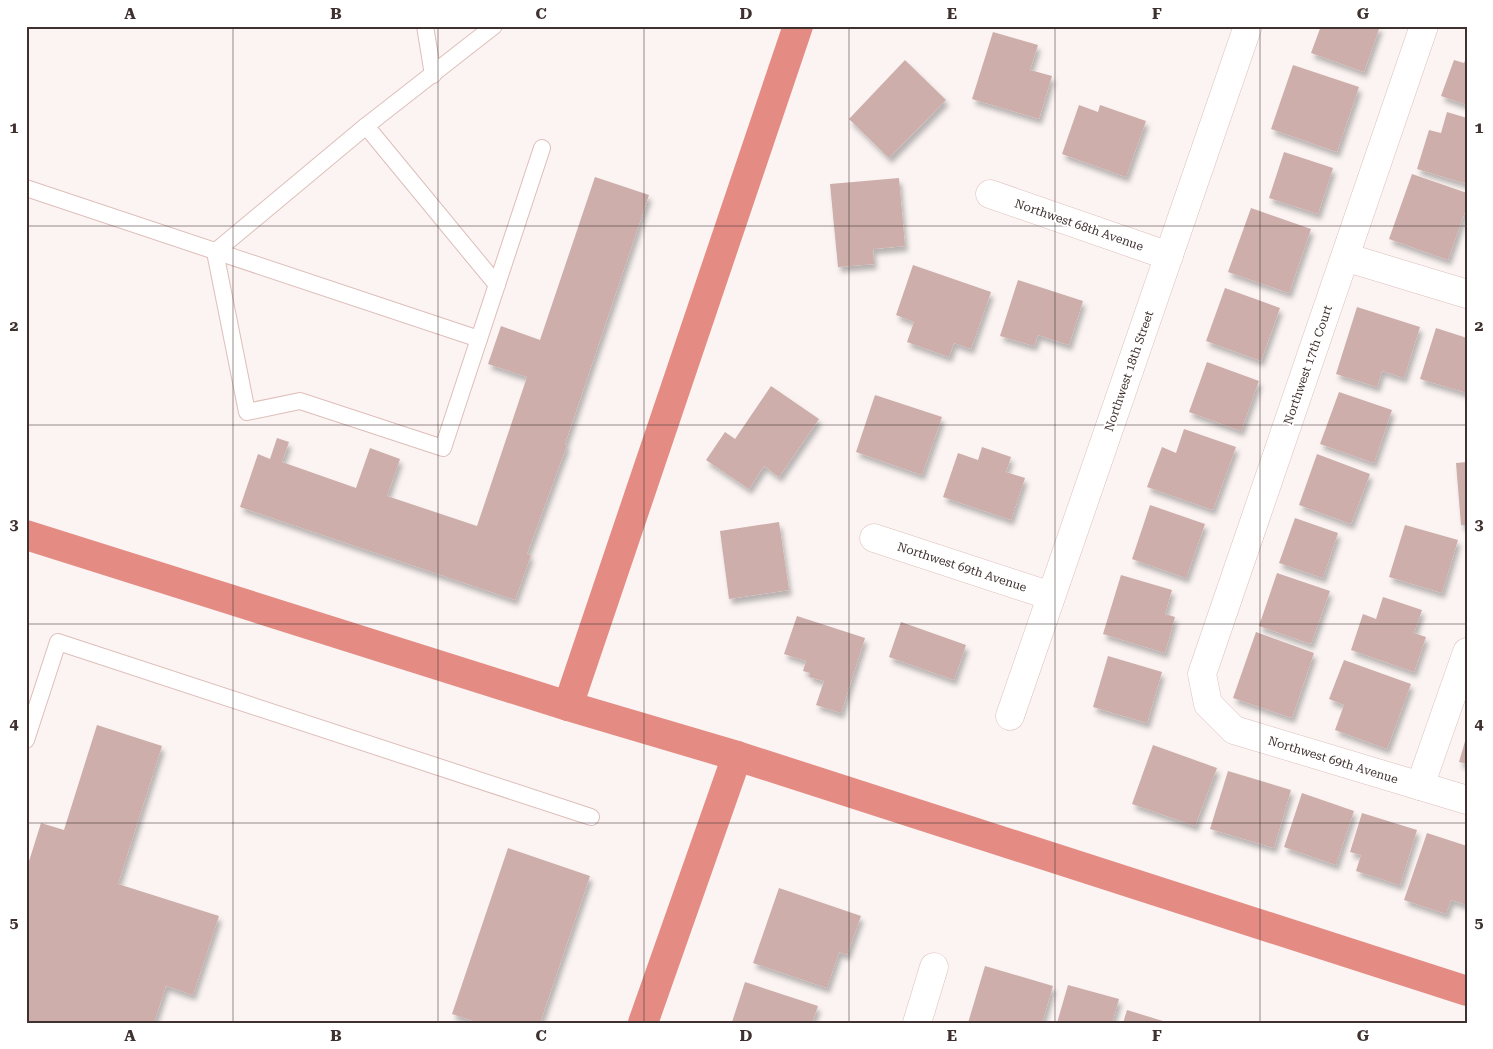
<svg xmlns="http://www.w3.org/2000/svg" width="1493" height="1049" viewBox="0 0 1493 1049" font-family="'Roboto Serif',serif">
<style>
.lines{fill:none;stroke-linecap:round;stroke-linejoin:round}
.canal{stroke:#e48c83;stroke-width:30}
.building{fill:#cdaeaa;filter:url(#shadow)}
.service-casing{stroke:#debeb9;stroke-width:18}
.minor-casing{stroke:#debeb9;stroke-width:29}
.service{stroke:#fff;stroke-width:16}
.minor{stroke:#fff;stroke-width:28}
.grid{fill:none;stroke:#3e312f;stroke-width:1;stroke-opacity:0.55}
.labels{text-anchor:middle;stroke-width:4;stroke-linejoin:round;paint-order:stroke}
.street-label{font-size:12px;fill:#3e312f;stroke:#fff}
.neatline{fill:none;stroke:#3e312f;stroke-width:2}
.grid-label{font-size:16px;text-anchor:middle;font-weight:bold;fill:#3e312f}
</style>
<defs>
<filter id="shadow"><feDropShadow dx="3" dy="5.5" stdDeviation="2.5" flood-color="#0004"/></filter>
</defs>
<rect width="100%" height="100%" fill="#fbf4f3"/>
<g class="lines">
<!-- canal -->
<g class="canal">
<polyline points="26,535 568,706 737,756 1467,991"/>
<polyline points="568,706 798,26"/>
<polyline points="643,1023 737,756"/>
</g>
</g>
<!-- building -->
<g class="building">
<polygon points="1321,26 1380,26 1364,72 1311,53"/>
<polygon points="993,32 1038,45 1030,70 1052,76 1039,119 972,99"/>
<polygon points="1467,56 1467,105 1441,96 1454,60 1464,63"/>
<polygon points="905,60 946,100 889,158 849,119"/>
<polygon points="1293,65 1359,87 1337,152 1271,129"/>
<polygon points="1079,105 1098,112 1100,105 1146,121 1126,177 1062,154"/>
<polygon points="1447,112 1467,118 1467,184 1417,169 1429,130 1441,133"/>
<polygon points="1284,152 1333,168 1318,214 1269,198"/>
<polygon points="1412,174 1467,193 1467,206 1448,260 1389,239"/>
<polygon points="595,177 649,195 565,444 567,445 527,554 531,555 515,600 240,507 258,454 270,459 277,438 289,442 282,462 356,488 370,448 400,459 387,496 477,526 527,377 488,364 501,326 540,340"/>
<polygon points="899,178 905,246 873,249 874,264 838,267 830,184"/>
<polygon points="1251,208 1311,229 1289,293 1228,272"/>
<polygon points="913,265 991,292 971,349 954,343 949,357 907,342 914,322 896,315"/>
<polygon points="1018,280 1083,301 1069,345 1038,335 1034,346 1000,336"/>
<polygon points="1225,288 1280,308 1261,361 1206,341"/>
<polygon points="1357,307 1420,327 1404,378 1382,371 1377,387 1336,374"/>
<polygon points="1436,328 1467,338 1467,393 1420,379"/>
<polygon points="1207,362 1259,381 1241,431 1189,412"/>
<polygon points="771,386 819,419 779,477 764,466 749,489 706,460 725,432 735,439"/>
<polygon points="1339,392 1392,410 1374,463 1320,444"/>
<polygon points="875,395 942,417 922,475 856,452"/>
<polygon points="1184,429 1236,447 1213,510 1147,487 1162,447 1176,453"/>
<polygon points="982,447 1011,457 1006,472 1025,478 1011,520 943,497 958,453 978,460"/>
<polygon points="1317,454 1370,474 1351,524 1299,505"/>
<polygon points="1467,462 1467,525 1461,525 1456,463"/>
<polygon points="1150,505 1205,524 1186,578 1132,559"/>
<polygon points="1295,518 1338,533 1323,578 1279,563"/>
<polygon points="779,522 789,590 729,599 720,531"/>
<polygon points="1405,525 1458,540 1442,593 1389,577"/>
<polygon points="1277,573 1330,591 1311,644 1259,626"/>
<polygon points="1121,575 1172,590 1165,614 1175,617 1165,653 1103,634"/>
<polygon points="1383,597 1422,610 1414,633 1426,637 1414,672 1351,650 1363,614 1376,619"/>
<polygon points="797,616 865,638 841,713 816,705 824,681 809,677 810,673 803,671 806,661 784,654"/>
<polygon points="901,622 966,645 954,680 889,657"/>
<polygon points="1256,632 1314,653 1292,718 1233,698"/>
<polygon points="1108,656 1162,672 1147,723 1093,707"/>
<polygon points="1344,660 1411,684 1387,749 1335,730 1344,705 1329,699"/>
<polygon points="97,725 162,746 118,884 219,916 193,995 166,986 154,1023 26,1023 26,871 41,823 64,830"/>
<polygon points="1466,738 1467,738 1467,764 1459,762"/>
<polygon points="1153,745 1217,768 1195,826 1132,804"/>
<polygon points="1228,771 1291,790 1274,848 1210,829"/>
<polygon points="1302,793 1354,811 1336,865 1284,847"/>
<polygon points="1362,813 1417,830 1400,885 1356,871 1361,855 1350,852"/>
<polygon points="1427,833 1467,846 1467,905 1451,900 1446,914 1404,900"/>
<polygon points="508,848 590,876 540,1023 479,1023 452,1014"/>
<polygon points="779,888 861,916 847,955 839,952 827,988 753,963"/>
<polygon points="985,966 1053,986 1042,1023 968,1023"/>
<polygon points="745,982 818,1006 812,1023 732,1022"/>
<polygon points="1068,985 1119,999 1112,1023 1057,1023"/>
<polygon points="1127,1010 1166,1022 1166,1023 1123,1023"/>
</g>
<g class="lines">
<defs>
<g id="service">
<polyline points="425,26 433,75"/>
<polyline points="494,26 366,126 215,252 247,412 300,401 443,448 542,148"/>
<polyline points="366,126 497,285"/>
<polyline points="26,188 479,339"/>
<polyline points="26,740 58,642 591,817"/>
</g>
<g id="minor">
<polyline points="1424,26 1202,674 1208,704 1234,730 1467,800"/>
<polyline points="990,194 1169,256"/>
<polyline points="1345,257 1467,294"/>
<polyline points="874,538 1051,596"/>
<polyline points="1010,716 1248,26"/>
<polyline points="1420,786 1467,652"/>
<polyline points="917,1023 934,967"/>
</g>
</defs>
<!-- service casing -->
<use href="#service" class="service-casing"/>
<!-- minor casing -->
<use href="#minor" class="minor-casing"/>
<!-- service -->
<use href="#service" class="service"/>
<!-- minor -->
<use href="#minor" class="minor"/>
</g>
<!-- grid -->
<path class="grid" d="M233 26V1023M438 26V1023M644 26V1023M849 26V1023M1055 26V1023M1260 26V1023M26 226H1467M26 425H1467M26 624H1467M26 823H1467"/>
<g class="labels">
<!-- street labels -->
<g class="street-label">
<text transform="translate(1079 225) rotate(19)" y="4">Northwest 68th Avenue</text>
<text transform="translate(1308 365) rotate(-71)" y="4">Northwest 17th Court</text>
<text transform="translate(1129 371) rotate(-71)" y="4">Northwest 18th Street</text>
<text transform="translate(962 567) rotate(18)" y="4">Northwest 69th Avenue</text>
<text transform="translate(1333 760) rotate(17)" y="4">Northwest 69th Avenue</text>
</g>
</g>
<!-- border -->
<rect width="1493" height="1049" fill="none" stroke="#ffffff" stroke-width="55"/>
<rect x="28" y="28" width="1438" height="994" class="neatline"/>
<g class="grid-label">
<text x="130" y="19">A</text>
<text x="336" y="19">B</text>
<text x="541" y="19">C</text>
<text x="746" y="19">D</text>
<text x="952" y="19">E</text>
<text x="1157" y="19">F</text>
<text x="1363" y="19">G</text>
<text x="14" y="133">1</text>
<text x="1479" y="133">1</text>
<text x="14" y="331">2</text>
<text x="1479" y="331">2</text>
<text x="14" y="530">3</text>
<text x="1479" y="530">3</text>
<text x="14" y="729">4</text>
<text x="1479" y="729">4</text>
<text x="14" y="928">5</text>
<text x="1479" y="928">5</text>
<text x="130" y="1041">A</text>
<text x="336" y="1041">B</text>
<text x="541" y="1041">C</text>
<text x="746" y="1041">D</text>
<text x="952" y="1041">E</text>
<text x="1157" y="1041">F</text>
<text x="1363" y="1041">G</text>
</g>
</svg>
